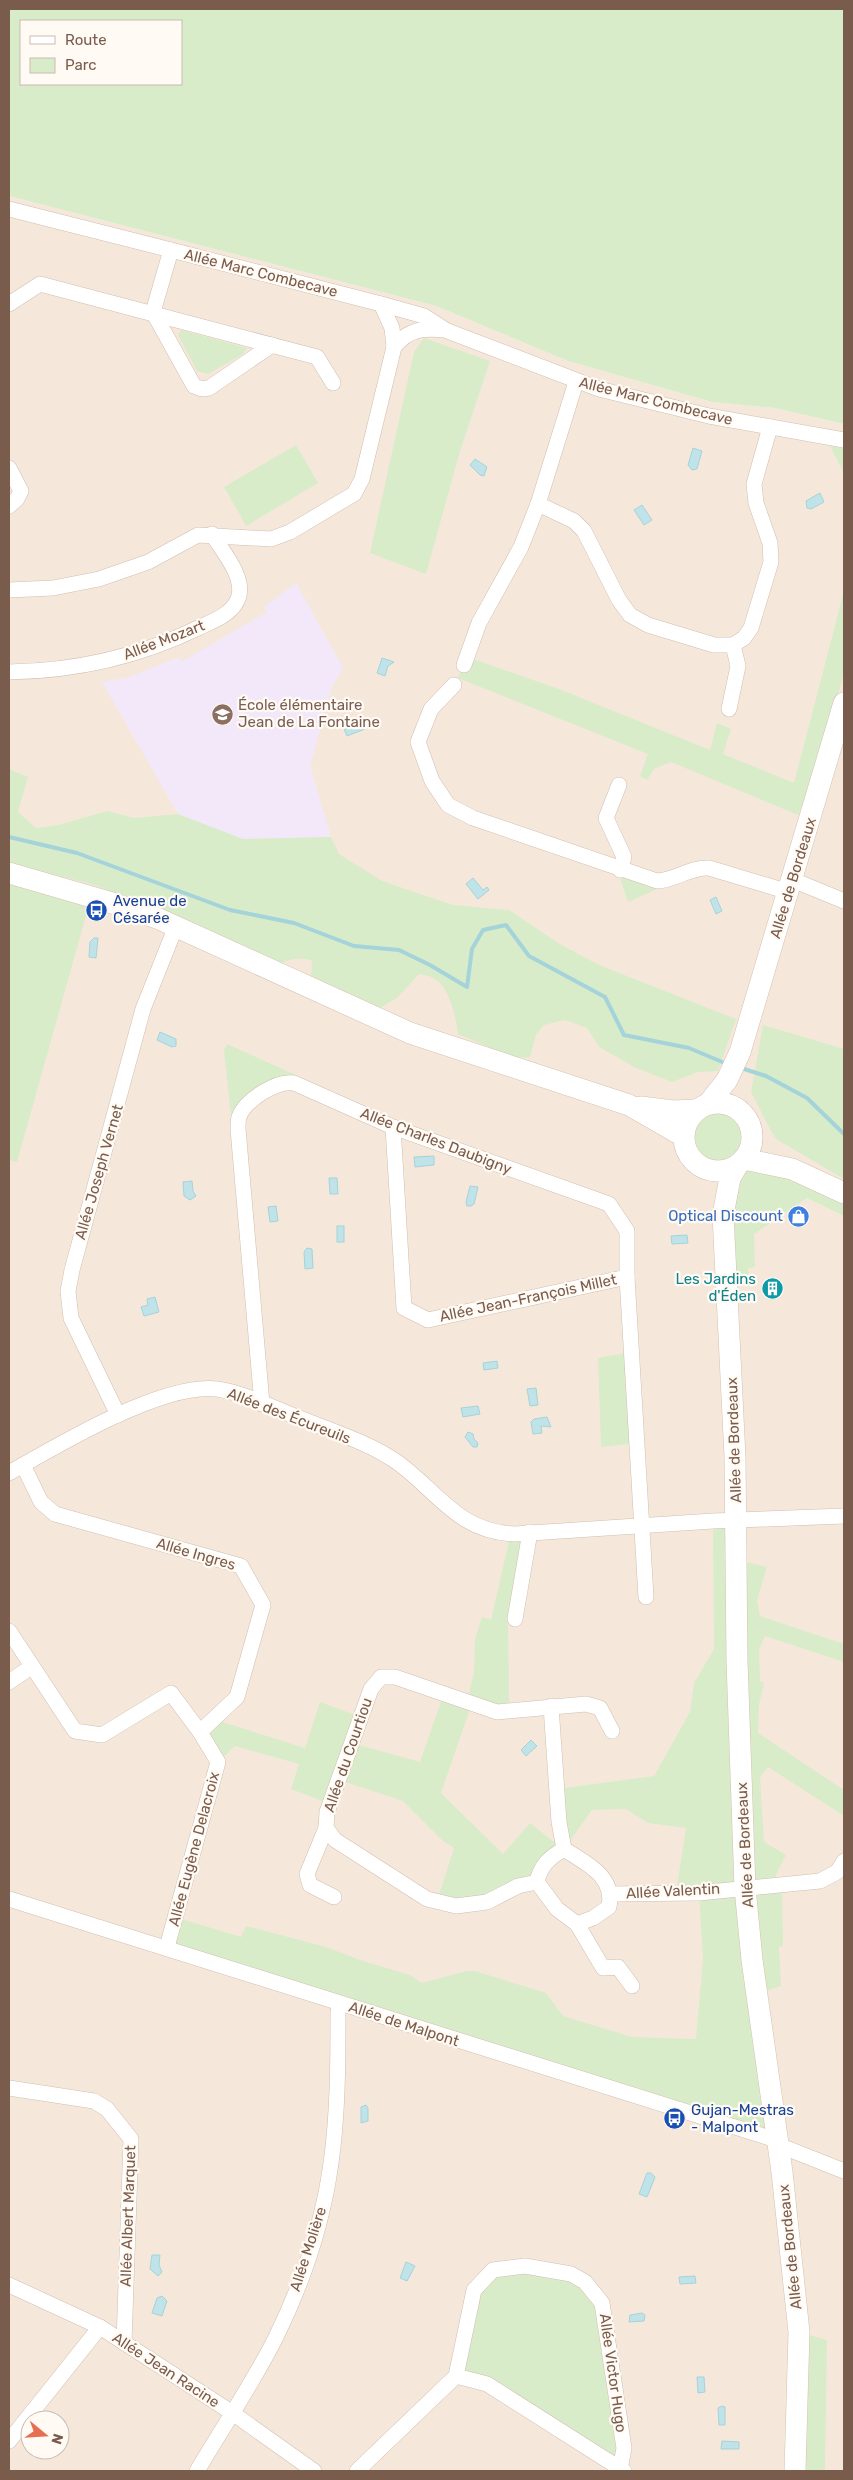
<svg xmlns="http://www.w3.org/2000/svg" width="853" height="2480" viewBox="0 0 853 2480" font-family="Rubik,sans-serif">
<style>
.residential{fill:#f5e8da;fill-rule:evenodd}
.education{fill:#f3e8fa}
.green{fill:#d8ecc9;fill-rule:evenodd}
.water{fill:#bfe3e8;stroke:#a5d3da}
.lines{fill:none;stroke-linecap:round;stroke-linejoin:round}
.stream{stroke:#a5d3da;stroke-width:4}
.street-casing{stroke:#d1beb0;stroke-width:16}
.secondary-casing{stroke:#d6c0b0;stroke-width:22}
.street{stroke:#fff;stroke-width:15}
.secondary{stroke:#fff;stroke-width:21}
.labels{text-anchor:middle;stroke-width:4.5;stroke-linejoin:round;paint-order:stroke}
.street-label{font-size:15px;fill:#7a5c4d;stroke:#fffaf3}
.education-label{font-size:15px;fill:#785e54;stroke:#fffaf3;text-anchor:start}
.transit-label{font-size:15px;fill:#164399;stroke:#fffaf3;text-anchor:start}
.shop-label{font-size:15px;fill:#366cbe;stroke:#fffaf3;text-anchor:end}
.culture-label{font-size:15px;fill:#0d838f;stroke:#fffaf3;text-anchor:end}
</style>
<rect width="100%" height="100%" fill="#fdf6ec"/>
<!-- residential -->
<path class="residential" d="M9 196 436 306 568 361 712 402 775 408 844 424V2471H9ZM30 2420H60V2450H30Z"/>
<!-- education -->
<polygon class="education" points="296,583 343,668 332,687 310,766 331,837 193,840 102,682 129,677 179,657 181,662 267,612 264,607"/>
<!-- green -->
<g class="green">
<path d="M9 9H844V424L775 408 712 402 568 361 436 306 9 196ZM21 21H181V84H21Z"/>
<polygon points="181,330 247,348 243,354 208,374 197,371 178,335"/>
<polygon points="424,338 490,361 460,451 426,574 370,553 414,352"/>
<polygon points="296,445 318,483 246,526 224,487"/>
<polygon points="830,446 844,448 844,473"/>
<polygon points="844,591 844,673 814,780 798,815 671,762 654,769 647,780 640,776 648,754 458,678 467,657 559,689 710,750 717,723 731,729 723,754 794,783"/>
<path d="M9 769 28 777 18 812 36 828 59 825 107 811 134 818 178 814 243 839 331 837 339 854 382 881 453 905 509 910 558 943 599 965 736 1019 718 1071 698 1072 672 1082 636 1068 599 1047 587 1028 565 1020 544 1025 536 1035 530 1057 515 1058 458 1034C456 1017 449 984 431 977 428 975 423 975 419 974L397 998 380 1008 311 978 312 961C300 956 290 959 279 964L181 918 91 884 9 863Z"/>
<polygon points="617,869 657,881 657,889 628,902"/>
<polygon points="9,882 89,905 17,1162 9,1160"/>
<polygon points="763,1025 844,1049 844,1179 776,1139 772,1133 751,1092"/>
<path d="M227 1044 296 1075C260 1081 254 1087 231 1115L224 1051Z"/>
<circle cx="717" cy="1136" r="27"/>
<polygon points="751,1166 788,1175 844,1200 844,1216 807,1198 754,1234 755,1267 748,1268 749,1281 734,1283 734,1191 739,1173"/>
<polygon points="632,1352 637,1443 601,1447 598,1358"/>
<polygon points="737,1520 737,1560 767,1567 757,1600 760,1616 844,1644 844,1662 765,1636 759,1650 760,1681 764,1683 759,1705 758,1733 844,1790 844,1816 768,1767 760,1777 764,1842 786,1855 775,1877 782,1886 783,1946 779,1947 781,1986 757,1994 777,2143 167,1947 175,1917 241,1937 246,1926 326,1947 363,1961 410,1975 422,1983 467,1971 475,1971 546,1993 563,2016 632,2037 696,2039 703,1958 699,1893 676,1893 686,1828 648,1823 626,1809 592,1810 564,1849 539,1871 487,1902 437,1901 454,1848 442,1840 403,1801 339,1780 330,1804 291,1789 299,1764 235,1746 218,1762 200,1732 213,1719 305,1748 320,1702 361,1717 352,1743 420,1762 444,1693 467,1701 474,1673 475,1639 482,1617 491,1620 510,1537 524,1538 508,1625 509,1697 511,1710 472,1703 441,1793 503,1854 530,1823 563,1849 557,1789 654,1776 690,1712 694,1683 714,1649 713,1521"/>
<polygon points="493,2270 571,2274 602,2303 620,2470 487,2384 456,2376 474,2290"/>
<polygon points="799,2332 827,2340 825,2471 795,2471"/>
</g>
<!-- water -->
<g class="water">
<polygon points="693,448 702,451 697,469 692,470 688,465"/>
<polygon points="475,459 487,467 484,476 480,475 470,465"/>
<polygon points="820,493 824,502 811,509 807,508 806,501"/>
<polygon points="642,505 652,520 644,525 634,510"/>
<polygon points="382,658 394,662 388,666 385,676 377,673"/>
<polygon points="362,721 364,722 365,729 347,736 344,729"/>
<polygon points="473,878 483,890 487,887 489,890 478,899 466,884"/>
<polygon points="716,897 722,911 716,914 710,900"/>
<polygon points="94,938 98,938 96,958 89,957 90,942"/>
<polygon points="160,1032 176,1039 176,1046 172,1047 157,1040"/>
<polygon points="434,1156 434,1165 415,1167 414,1157"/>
<polygon points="329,1178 337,1178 338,1194 330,1194"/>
<polygon points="192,1181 193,1191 196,1196 190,1200 184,1196 183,1182"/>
<polygon points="470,1186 478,1187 474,1204 471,1206 467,1206 466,1202"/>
<polygon points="276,1206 278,1221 270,1222 268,1207"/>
<rect x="337" y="1226" width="7" height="16"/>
<polygon points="687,1235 688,1243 672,1244 671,1236"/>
<polygon points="307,1248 312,1249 313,1268 305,1269 304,1252"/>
<polygon points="155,1297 159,1312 144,1316 141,1307 148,1305 147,1299"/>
<polygon points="497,1361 498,1368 484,1370 483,1363"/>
<polygon points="536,1388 538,1405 530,1406 527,1389"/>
<polygon points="478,1406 480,1414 463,1417 461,1408"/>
<polygon points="547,1417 551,1427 541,1426 542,1433 533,1434 531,1422 534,1419"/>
<polygon points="468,1432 473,1434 474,1439 478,1443 477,1447 473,1447 465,1437"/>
<polygon points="531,1740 537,1746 526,1756 521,1750"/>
<polygon points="366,2105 368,2108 368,2121 361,2123 361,2107"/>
<polygon points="647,2173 651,2173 655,2177 647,2197 639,2194"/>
<polygon points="152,2255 160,2255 159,2265 162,2272 158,2276 150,2269"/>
<polygon points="406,2262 415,2266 407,2281 400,2278"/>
<polygon points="695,2276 696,2283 680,2284 679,2277"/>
<polygon points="162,2296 167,2301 162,2316 152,2313 157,2298"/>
<polygon points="642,2313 645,2315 644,2321 629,2322 630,2315"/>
<polygon points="697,2377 704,2377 705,2392 698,2393"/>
<polygon points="722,2406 725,2407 725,2425 719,2425 718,2408"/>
<polygon points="722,2441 739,2442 739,2449 721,2449"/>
</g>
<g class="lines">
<!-- stream -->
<g class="stream">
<polyline points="9,837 77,853 230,910 294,923 354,946 399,950 430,965 467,987 472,949 483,930 506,925 529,956 605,997 624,1035 689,1048 727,1064"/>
<polyline points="741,1068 766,1076 807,1098 844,1134"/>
</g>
<defs>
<g id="street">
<polyline points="9,209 171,250 153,312 194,386 202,389 209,388 272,345"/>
<polyline points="171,250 381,304 392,328 394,347"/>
<polyline points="9,304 40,284 317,357 333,383"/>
<polyline points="381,304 424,316 444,329"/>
<polyline points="9,468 21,491 17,499 9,506"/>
<polyline points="538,504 574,521 584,531 619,600 630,615 648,625 714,645 733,645 744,638 751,628 771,562 770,543 756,503 754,484 770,427"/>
<path d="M9 590 53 588 99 579 148 562 198 535 271 539 290 532 347 498 354 494 362 479 394 347C408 329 423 328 445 330L599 389 709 416 844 440"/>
<polyline points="464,665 479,623 521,547 538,504 576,382"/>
<path d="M9 672C75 671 138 657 198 628 213 621 234 614 239 596 244 575 222 551 212 534"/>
<path d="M454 685 431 709 418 742 432 781 448 805 473 818 657 881C676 880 690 867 709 868L789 892"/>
<polyline points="729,709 738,666 733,645"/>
<polyline points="619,785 606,818 624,857 620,870"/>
<polyline points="793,880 844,901"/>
<polyline points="393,1127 404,1308 428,1320 627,1277"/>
<path d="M262 1404 238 1129C238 1125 238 1120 239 1117 245 1100 277 1080 294 1083L393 1127 609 1204 627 1231V1277L646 1597"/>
<polyline points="118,1415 71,1318 68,1291 72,1270 143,1009 176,926"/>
<polyline points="23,1465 41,1502 55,1514 241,1566 263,1605 237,1697 200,1732"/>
<path d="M9 1473C56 1446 163 1382 217 1389 245 1393 275 1409 302 1419 335 1432 373 1444 401 1465 440 1495 460 1532 515 1534L713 1521 844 1516"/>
<polyline points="515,1619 530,1532"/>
<polyline points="9,1631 75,1731 102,1735 171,1693 200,1732 218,1762 167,1947"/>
<polyline points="9,1682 31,1667"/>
<polyline points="551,1706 559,1822 564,1849"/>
<polyline points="326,1828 307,1874 310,1885 334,1897"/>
<path d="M564 1849C587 1864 615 1876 609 1907L593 1918 577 1924 557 1909 537 1882C540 1866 550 1857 564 1849Z"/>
<polyline points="537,1882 518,1886 487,1902 456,1906 427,1899 335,1840 326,1828 327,1812 371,1689 381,1677 395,1677 497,1712 586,1704 600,1708 612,1731"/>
<polyline points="612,1894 699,1893 820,1881 837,1872 844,1861"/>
<polyline points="9,1899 770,2138 786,2148 844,2171"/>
<polyline points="577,1924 603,1968 618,1967 632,1986"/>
<polyline points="9,2088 94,2101 107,2109 131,2139 124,2343"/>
<polyline points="9,2285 100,2327 231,2412 314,2471"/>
<polyline points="456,2376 474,2290 493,2270 525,2266 571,2274 585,2282 602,2303 624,2448 620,2470"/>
<polyline points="9,2441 100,2327"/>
<path d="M197 2471C223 2427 253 2383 276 2337 302 2284 323 2222 331 2163 338 2113 338 2062 338 2012L340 2004"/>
<polyline points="357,2471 456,2376 487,2384 624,2471"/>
</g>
<g id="secondary">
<polyline points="9,873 109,902 157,918 410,1033 629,1105 683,1136"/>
<circle cx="718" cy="1137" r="34"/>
<polyline points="708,1104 727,1080 740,1052 844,703"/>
<polyline points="641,1107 673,1111 697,1110"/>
<polyline points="744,1159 792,1169 844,1193"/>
<polyline points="737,1166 730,1178 723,1215 735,1457 737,1661 745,1888 752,1960 782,2172 799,2332 795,2471"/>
</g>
</defs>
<!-- street casing -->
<use href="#street" class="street-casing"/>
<!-- secondary casing -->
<use href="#secondary" class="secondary-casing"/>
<!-- street -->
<use href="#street" class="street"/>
<!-- secondary -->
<use href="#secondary" class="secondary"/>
</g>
<!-- icons -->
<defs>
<symbol id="school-disc" viewBox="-11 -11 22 22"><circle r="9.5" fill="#8d6e63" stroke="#fffaf3"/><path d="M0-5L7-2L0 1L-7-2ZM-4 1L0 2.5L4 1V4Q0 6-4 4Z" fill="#fff"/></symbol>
<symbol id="bus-disc" viewBox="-11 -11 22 22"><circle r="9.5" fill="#1a4fb4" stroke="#fffaf3"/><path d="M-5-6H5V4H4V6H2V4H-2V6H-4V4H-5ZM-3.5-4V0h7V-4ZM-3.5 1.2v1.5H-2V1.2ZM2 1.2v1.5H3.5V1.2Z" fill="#fff"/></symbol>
<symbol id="shop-disc" viewBox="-11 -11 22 22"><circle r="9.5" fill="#3f7fe0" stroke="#fffaf3"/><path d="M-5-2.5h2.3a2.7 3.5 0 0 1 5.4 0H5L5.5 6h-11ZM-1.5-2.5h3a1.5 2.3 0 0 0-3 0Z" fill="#fff"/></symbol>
<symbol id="building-disc" viewBox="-11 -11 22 22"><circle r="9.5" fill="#0f9aa8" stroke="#fffaf3"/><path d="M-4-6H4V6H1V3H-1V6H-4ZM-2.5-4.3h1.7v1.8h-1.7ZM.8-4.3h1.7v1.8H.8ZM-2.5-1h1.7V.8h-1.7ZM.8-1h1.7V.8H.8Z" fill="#fff"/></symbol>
</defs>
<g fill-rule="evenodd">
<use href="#school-disc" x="210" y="702" width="25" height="25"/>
<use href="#bus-disc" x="84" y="898" width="25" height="25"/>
<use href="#shop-disc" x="786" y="1204" width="25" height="25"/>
<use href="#building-disc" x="760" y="1276" width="25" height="25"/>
<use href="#bus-disc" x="662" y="2106" width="25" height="25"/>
</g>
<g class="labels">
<!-- street labels -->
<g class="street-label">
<text transform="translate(261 273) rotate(14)" y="5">Allée Marc Combecave</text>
<text transform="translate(656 401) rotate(14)" y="5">Allée Marc Combecave</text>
<text transform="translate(164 640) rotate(-21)" y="5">Allée Mozart</text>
<text transform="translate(793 878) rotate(-73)" y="5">Allée de Bordeaux</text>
<text transform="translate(436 1141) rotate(21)" y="5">Allée Charles Daubigny</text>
<text transform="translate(99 1172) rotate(-74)" y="5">Allée Joseph Vernet</text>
<text transform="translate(528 1298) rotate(-12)" y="5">Allée Jean-François Millet</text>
<text transform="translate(289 1416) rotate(21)" y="5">Allée des Écureuils</text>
<text transform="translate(734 1440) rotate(-92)" y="5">Allée de Bordeaux</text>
<text transform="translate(196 1554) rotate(16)" y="5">Allée Ingres</text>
<text transform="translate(348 1755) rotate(-71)" y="5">Allée du Courtiou</text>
<text transform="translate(745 1845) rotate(-93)" y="5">Allée de Bordeaux</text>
<text transform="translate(194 1849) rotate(-75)" y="5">Allée Eugène Delacroix</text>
<text transform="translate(673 1891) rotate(-3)" y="5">Allée Valentin</text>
<text transform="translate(404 2024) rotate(18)" y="5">Allée de Malpont</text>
<text transform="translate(128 2216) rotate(-88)" y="5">Allée Albert Marquet</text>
<text transform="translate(790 2247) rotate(-96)" y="5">Allée de Bordeaux</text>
<text transform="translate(308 2249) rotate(-72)" y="5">Allée Molière</text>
<text transform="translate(166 2370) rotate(33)" y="5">Allée Jean Racine</text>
<text transform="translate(613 2373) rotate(82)" y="5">Allée Victor Hugo</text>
</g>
<!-- education labels -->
<g class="education-label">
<text x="238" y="710">École élémentaire<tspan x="238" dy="17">Jean de La Fontaine</tspan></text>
</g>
<!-- transit labels -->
<g class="transit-label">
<text x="113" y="906">Avenue de<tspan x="113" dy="17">Césarée</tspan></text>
<text x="691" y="2115">Gujan-Mestras<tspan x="691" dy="17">- Malpont</tspan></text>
</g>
<!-- shop labels -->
<g class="shop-label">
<text x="783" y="1221">Optical Discount</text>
</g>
<!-- culture labels -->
<g class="culture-label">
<text x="756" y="1284">Les Jardins<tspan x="756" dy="17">d'Éden</tspan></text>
</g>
</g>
<!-- border -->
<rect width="853" height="2480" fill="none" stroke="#7a5c4d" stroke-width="20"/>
<!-- legend -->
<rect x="20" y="20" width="162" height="65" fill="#fffaf3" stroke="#cabbb1"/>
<rect x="30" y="36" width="25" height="8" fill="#ffffff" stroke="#cabbb1"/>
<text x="65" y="45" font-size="15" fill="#7a5c4d">Route</text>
<rect x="30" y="58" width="25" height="15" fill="#d8ecc9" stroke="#cabbb1"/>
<text x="65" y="70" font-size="15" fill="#7a5c4d">Parc</text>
<!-- north arrow -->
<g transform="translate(45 2435) rotate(108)"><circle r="24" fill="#fffaf3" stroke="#cabbb1"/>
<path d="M0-4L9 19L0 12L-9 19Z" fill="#e76f51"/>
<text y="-8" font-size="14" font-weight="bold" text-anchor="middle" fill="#7a5c4d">N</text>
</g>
</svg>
